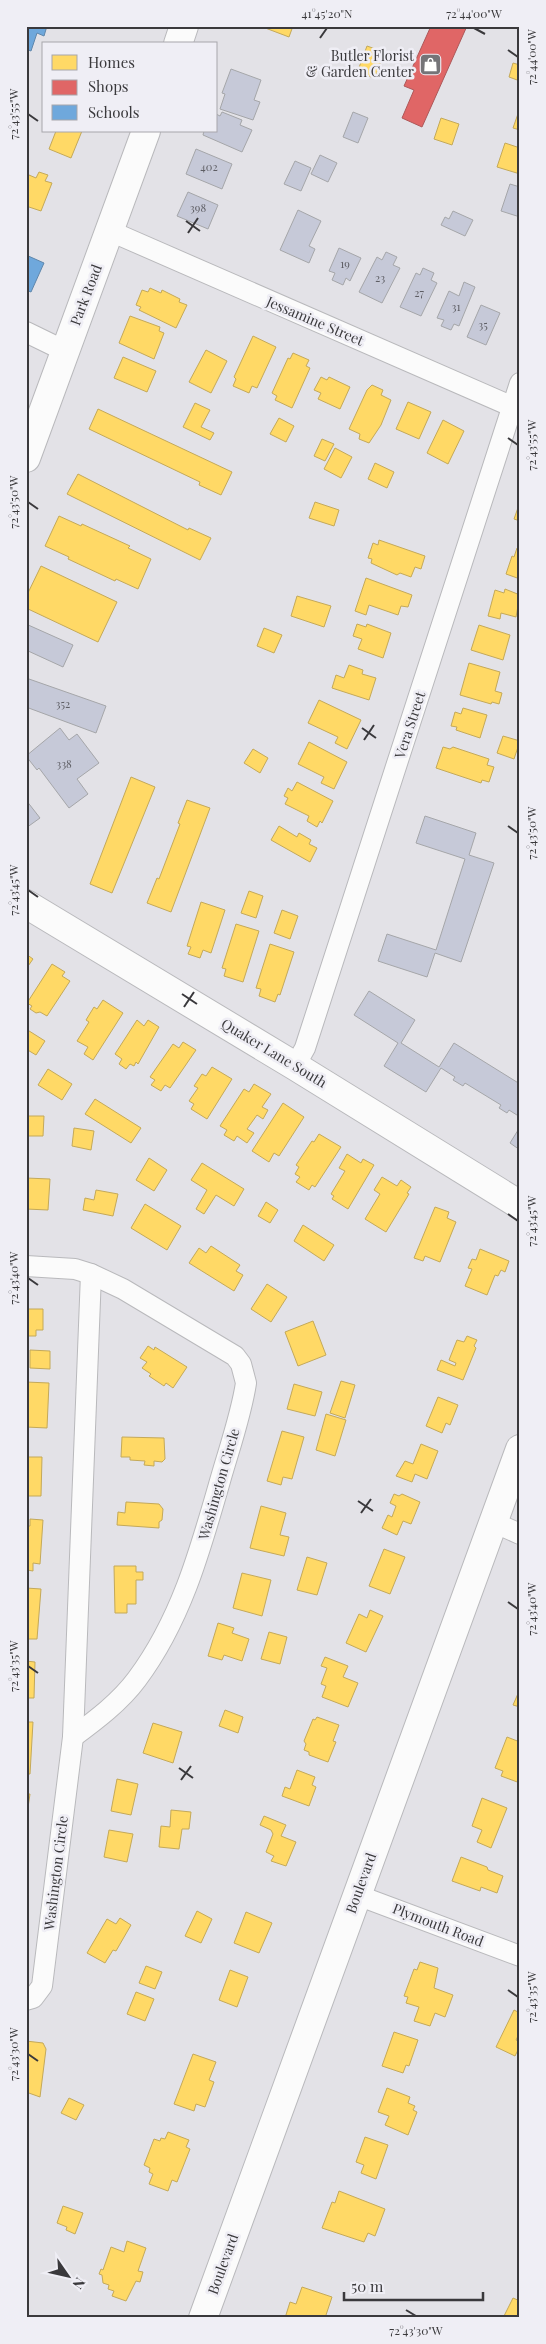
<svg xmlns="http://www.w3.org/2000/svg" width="546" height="2344" viewBox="0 0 546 2344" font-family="'Playfair Display',serif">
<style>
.homes{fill:#ffd966;stroke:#c4a959}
.shops{fill:#e06666;stroke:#ae5859}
.schools{fill:#6fa8dc;stroke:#5f87ac}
.building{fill:#c6c9d8;stroke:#a5a6a9}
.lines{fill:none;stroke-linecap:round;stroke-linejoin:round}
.street-casing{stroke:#b9b9bc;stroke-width:22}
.secondary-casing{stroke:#b9b9bc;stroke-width:30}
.street{stroke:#fbfbfb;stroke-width:20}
.secondary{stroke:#fbfbfb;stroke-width:28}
.ticks{fill:none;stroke:#3a393c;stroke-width:2}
.labels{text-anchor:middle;stroke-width:5;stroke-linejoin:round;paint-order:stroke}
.number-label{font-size:11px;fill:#5d5d63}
.poi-label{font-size:14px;fill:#3a393c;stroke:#efeef5;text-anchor:end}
.street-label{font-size:14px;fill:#3a393c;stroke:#efeef5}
.neatline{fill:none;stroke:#3a393c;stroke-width:2}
.ticks-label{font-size:12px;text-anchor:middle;fill:#3a393c}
</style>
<rect width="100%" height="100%" fill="#e3e2e7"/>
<!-- homes -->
<g class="homes">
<polygon points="260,26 293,26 289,37"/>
<polygon points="367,46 384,52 375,78 357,73"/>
<polygon points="513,63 520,65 520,81 509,77"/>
<polygon points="520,108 520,130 513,128"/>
<polygon points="441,118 459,124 452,145 434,139"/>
<polygon points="56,131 82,131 71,158 49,149"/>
<polygon points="505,143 520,148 520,174 497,167"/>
<polygon points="39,172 48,175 45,181 52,183 41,211 26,206 26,181 29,175 36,178"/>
<polygon points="150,288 161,293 162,290 180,299 179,302 187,305 176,328 139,310 141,307 136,305 142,290 148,292"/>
<polygon points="130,316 160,327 159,331 164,333 154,359 119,343"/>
<polygon points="253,336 276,347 257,388 252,386 249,393 233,386 236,379 234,377"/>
<polygon points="206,350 227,361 211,393 189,382"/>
<polygon points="293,353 309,360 306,366 310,368 292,408 275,400 277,396 272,393 288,358 290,359"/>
<polygon points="123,357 156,371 147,392 114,378"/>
<polygon points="321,377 327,380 329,377 350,387 340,409 318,399 321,393 314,390"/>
<polygon points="372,385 383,390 381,395 391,400 381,425 369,443 359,439 360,434 349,429 367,390"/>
<polygon points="408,402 431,412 419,439 396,429"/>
<polygon points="195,403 210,410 201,427 214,433 210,440 183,427"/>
<polygon points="98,409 232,472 221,495 199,485 200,482 89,429"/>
<polygon points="279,418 294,426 286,442 270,434"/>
<polygon points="443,420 464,431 448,464 427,453"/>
<polygon points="322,439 334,444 325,461 314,456"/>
<polygon points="335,448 352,457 341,478 324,469"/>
<polygon points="375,463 394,472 387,488 368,479"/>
<polygon points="78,474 188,530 189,528 211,538 200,560 67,494"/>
<polygon points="315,502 339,510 334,526 309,518"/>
<polygon points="520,502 520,521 514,519"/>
<polygon points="59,516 81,526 82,524 130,546 128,548 151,559 138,589 116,579 115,581 68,559 69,557 45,546"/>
<polygon points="379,540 425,556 421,569 415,567 411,577 400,573 397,575 371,563 372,559 368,558 373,543 378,545"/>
<polygon points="517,548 520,549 520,579 506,574 512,556 514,557"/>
<polygon points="41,566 117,602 98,642 26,608 26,597"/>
<polygon points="366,578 412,595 408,607 401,606 398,615 369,605 366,615 355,611"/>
<polygon points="505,589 520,595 516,617 501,613 500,619 488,616 495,590 504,593"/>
<polygon points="297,596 331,606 324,627 291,616"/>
<polygon points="357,624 366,627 367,624 391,633 383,658 358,649 362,639 353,636"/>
<polygon points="479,625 510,635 503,660 471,650"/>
<polygon points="264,628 282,635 274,653 257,646"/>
<polygon points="469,663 500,672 495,691 502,693 499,704 492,702 491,704 460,695"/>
<polygon points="349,665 363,670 362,674 376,678 369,700 332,688 336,675 344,678"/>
<polygon points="319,700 361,720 347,749 335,743 338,737 308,723"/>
<polygon points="463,708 487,715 480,738 456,730 457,727 451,726 455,712 461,714"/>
<polygon points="503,736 520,741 514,759 497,753"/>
<polygon points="309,742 347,762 334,789 321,783 324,777 298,764"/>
<polygon points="443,747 450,749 453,747 489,759 487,765 494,767 489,782 482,780 481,783 436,768"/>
<polygon points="253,749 268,758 260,773 244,763"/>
<polygon points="131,777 155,787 112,893 90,884"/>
<polygon points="297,782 333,801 322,823 320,821 317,827 307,821 309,816 285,804 288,798 284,796 288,788 292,791"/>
<polygon points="187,800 210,808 171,912 147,903 157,878 159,879 180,824 178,823"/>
<polygon points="279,826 297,837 299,833 311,840 309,844 317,848 310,862 271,840"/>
<polygon points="249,891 263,896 256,918 241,913"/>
<polygon points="201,902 225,910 211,953 203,950 200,958 188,954 191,947 187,946"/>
<polygon points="282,910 298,916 290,939 274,933"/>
<polygon points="236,924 259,931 243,982 224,976 226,969 222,968"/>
<polygon points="270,944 294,952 280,995 278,994 275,1002 259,996 261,989 256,988"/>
<polygon points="26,954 33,959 26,969"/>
<polygon points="52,964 65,972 62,976 70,981 47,1016 40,1012 36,1013 30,1009 32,1006 27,1003"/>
<polygon points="103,1000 123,1013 93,1060 84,1054 88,1047 77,1041 89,1022 86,1020 94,1007 97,1009"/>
<polygon points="137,1020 144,1026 148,1020 159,1027 138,1064 136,1062 134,1066 130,1064 126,1069 119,1064 122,1059 115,1054"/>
<polygon points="26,1029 45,1041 36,1055 26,1049"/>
<polygon points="183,1042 196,1050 170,1088 165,1085 161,1091 151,1085 155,1080 150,1077 173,1044 179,1048"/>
<polygon points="212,1067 232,1079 207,1119 191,1109 194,1104 189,1101 198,1088 194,1086 202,1074 206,1076"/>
<polygon points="48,1069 72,1084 62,1100 38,1085"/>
<polygon points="254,1084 271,1094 262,1107 268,1110 263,1119 257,1115 247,1129 254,1133 247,1143 237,1136 234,1141 224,1135 227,1130 220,1126 244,1089 249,1092"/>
<polygon points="95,1099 141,1128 131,1143 85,1114"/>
<polygon points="283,1103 304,1117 279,1156 274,1153 269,1162 252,1151"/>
<polygon points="26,1116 44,1116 43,1136 26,1136"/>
<polygon points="74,1128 94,1131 91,1150 72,1146"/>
<polygon points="319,1134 341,1147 315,1187 312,1185 309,1190 296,1182 300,1177 295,1174 299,1167 296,1165 312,1141 314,1142"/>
<polygon points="347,1154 361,1163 363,1159 374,1165 348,1209 332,1199 334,1196 331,1194 345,1171 339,1168"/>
<polygon points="149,1158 167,1170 154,1191 136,1180"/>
<polygon points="202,1163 244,1189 234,1206 216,1195 204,1214 196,1209 207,1190 191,1180"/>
<polygon points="382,1177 397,1186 401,1180 411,1187 407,1193 409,1194 386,1232 365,1219 380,1194 374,1190"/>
<polygon points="26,1178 50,1179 48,1210 26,1209"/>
<polygon points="96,1190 118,1194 113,1216 83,1210 85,1198 94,1200"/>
<polygon points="266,1202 278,1210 270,1223 258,1216"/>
<polygon points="145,1204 181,1226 167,1250 131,1228"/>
<polygon points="435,1207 449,1212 447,1218 456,1222 440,1262 425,1256 423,1261 414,1258"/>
<polygon points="303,1225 334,1245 324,1261 294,1241"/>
<polygon points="211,1246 240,1265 236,1271 243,1275 234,1291 189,1263 199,1248 206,1253"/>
<polygon points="480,1249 509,1261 505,1272 501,1270 498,1276 495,1275 487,1295 465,1286 472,1269 468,1268 472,1259 476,1260"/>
<polygon points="267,1284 287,1297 271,1322 251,1309"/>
<polygon points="26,1309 43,1309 43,1330 36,1330 36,1336 26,1336"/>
<polygon points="313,1321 326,1355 298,1366 285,1332"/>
<polygon points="467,1336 477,1340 474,1346 476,1348 463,1380 437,1370 441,1360 455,1366 456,1363 449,1360 457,1340 464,1342"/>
<polygon points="148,1346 154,1350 155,1347 187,1367 173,1388 166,1383 164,1386 149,1376 151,1374 142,1368 147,1362 140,1358"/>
<polygon points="30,1350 50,1351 50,1369 30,1368"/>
<polygon points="341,1381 355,1385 345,1418 330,1413"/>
<polygon points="26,1382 49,1383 47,1428 26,1427"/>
<polygon points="294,1384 322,1392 315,1416 287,1409"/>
<polygon points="438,1397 458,1405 450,1425 446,1423 442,1433 426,1426"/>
<polygon points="326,1414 346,1420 335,1456 316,1450"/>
<polygon points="282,1431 304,1437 292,1479 283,1477 281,1485 267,1481"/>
<polygon points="122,1437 164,1438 165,1459 162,1462 154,1461 154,1466 144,1465 145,1461 130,1460 130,1457 121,1457"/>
<polygon points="421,1444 438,1451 427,1479 415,1474 412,1482 396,1476 405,1461 413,1464"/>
<polygon points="26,1457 42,1457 41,1496 26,1496"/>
<polygon points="394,1494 399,1496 402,1494 420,1502 411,1524 403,1521 397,1535 382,1528 388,1515 392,1517 396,1506 390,1503"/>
<polygon points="126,1502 159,1504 163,1509 162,1520 159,1522 159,1528 117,1525 118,1512 125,1513"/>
<polygon points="261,1506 286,1513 280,1535 289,1537 284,1556 250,1548"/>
<polygon points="30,1519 43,1520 40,1564 33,1563 33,1571 27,1570 26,1563 26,1526 30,1526"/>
<polygon points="384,1549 405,1557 390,1594 369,1586"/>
<polygon points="307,1557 327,1563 317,1595 297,1590"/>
<polygon points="114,1566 136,1566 136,1572 143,1572 143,1580 136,1580 136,1604 127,1604 127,1613 115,1613"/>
<polygon points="242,1573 271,1580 262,1616 233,1608"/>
<polygon points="26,1588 41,1589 37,1639 26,1639"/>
<polygon points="370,1610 383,1616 366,1652 346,1643 359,1614 367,1618"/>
<polygon points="218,1623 234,1628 232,1633 249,1639 242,1661 224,1655 222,1660 208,1656"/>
<polygon points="269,1632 287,1637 280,1664 261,1659"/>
<polygon points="325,1657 348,1666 343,1677 358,1683 348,1707 322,1697 326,1686 321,1684 327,1668 321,1666"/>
<polygon points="26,1661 35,1662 34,1698 26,1698"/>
<polygon points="520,1689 520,1707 513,1705"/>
<polygon points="225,1710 243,1717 238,1733 219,1726"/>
<polygon points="317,1717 339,1725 333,1741 336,1742 328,1762 309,1755 309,1752 304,1750 306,1744 304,1741 313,1719 315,1720"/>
<polygon points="26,1722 33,1722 30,1774 26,1774"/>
<polygon points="153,1723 182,1732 173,1763 143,1753"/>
<polygon points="507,1737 520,1742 520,1783 501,1776 503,1771 495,1768"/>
<polygon points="297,1770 315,1777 312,1785 316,1787 309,1806 282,1796 285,1787 290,1789"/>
<polygon points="117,1779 138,1784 131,1815 111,1811"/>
<polygon points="26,1794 30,1794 26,1821"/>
<polygon points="482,1798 507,1808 491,1848 477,1842 482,1830 472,1826"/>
<polygon points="171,1810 191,1812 189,1829 182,1829 179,1849 159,1847 161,1826 170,1827"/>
<polygon points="264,1816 286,1825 281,1836 296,1842 286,1866 271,1861 274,1856 266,1852 273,1834 271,1830 260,1825"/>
<polygon points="109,1830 133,1834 127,1862 104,1857"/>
<polygon points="461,1857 487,1867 488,1870 503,1876 497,1893 481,1887 480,1891 452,1881"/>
<polygon points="197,1911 212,1919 201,1943 185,1936"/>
<polygon points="246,1912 272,1923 259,1953 234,1943"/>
<polygon points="120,1918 131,1925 116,1951 113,1950 105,1963 87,1953 107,1919 116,1924"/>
<polygon points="420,1962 438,1968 434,1988 453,1995 445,2017 435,2013 430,2026 414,2021 419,2007 406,2003 408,1997 404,1996 414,1969 417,1970"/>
<polygon points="146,1966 162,1972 155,1989 139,1983"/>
<polygon points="230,1970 248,1977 237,2007 219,2000"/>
<polygon points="136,1992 154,1999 145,2021 127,2014"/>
<polygon points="514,2010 520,2013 520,2032 516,2040 520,2042 520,2046 515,2056 496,2047"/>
<polygon points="394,2032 418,2040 409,2066 406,2065 403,2073 382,2066"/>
<polygon points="26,2041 43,2043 46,2049 40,2097 26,2092"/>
<polygon points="193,2054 216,2062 209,2080 214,2082 205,2107 196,2104 194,2111 174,2104"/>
<polygon points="387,2088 410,2097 408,2103 415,2106 413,2110 417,2112 408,2135 385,2125 389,2116 378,2112"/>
<polygon points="69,2098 84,2105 76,2120 61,2113"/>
<polygon points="168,2132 189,2140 186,2147 190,2149 177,2182 172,2180 168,2191 149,2184 153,2174 149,2172 150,2168 144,2165 154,2139 160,2141 161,2138 165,2139"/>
<polygon points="365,2137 388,2145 376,2179 361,2173 364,2165 356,2162"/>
<polygon points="339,2191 385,2209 375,2236 368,2233 364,2242 322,2228 332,2202 335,2203"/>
<polygon points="63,2206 83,2213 75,2234 66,2230 67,2227 57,2223"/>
<polygon points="127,2241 146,2248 138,2271 143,2272 140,2282 136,2281 126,2301 112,2296 114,2291 108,2289 109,2285 103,2283 102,2275 99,2274 101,2269 103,2270 111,2247 124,2252"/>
<polygon points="302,2287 332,2297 325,2318 285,2318 290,2302 296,2304"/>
<polygon points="513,2298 520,2301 520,2318 503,2318"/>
</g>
<!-- shops -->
<polygon class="shops" points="431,26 467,26 422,127 402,118 414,90 404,86"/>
<!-- schools -->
<g class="schools">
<polygon points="26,26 47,26 44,36 37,33 31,51 26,49"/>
<polygon points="26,255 44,263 31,292 26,290"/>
</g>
<!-- building -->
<g class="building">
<polygon points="231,69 261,80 254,100 260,102 253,120 220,109 225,94 222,93"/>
<polygon points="222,112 242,120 240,125 252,130 242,152 203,135 204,131 216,131 216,114 220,116"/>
<polygon points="353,112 368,118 358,143 343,137"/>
<polygon points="196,149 232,164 222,189 186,174"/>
<polygon points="320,155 337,163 328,182 311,174"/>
<polygon points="295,161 311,168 301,191 284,184"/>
<polygon points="510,184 520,187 520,217 501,211"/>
<polygon points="188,192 218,205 208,229 177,216"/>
<polygon points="298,210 321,221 309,246 315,249 309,263 280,250"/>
<polygon points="453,211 473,220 465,236 441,225 445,217 449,219"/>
<polygon points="339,248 361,258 350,281 346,278 343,285 332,280 335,273 329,271"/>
<polygon points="386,252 397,257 393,265 400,268 382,303 359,292 377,257 382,260"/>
<polygon points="423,268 434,273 431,280 437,283 421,316 400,307 416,273 420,275"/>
<polygon points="464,282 475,287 459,326 454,324 451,330 441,326 444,320 437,318 449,291 459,296"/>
<polygon points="481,305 500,313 486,345 467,337"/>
<polygon points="26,624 73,645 63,667 26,650"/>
<polygon points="29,679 106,706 96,733 26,707 26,685"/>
<polygon points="60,728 69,740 77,734 99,763 77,779 88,794 69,808 39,768 37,770 26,756"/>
<polygon points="26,800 40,818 26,828"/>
<polygon points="425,816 476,833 469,855 494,863 461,962 435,953 427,977 378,961 387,934 436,950 465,859 416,843"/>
<polygon points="369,991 415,1020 401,1043 439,1067 454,1043 520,1084 520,1117 509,1110 507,1113 499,1108 501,1105 465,1083 463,1086 453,1080 455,1077 441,1068 426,1092 384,1066 398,1043 354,1015"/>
<polygon points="520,1127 520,1150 510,1143"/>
</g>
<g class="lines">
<defs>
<g id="street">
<polyline points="110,231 520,410"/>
<polyline points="26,332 65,351"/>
<polyline points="295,1066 305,1048 520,383"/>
<path d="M26 1266 75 1269 91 1274 123 1289 235 1356 241 1364 246 1383C241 1416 229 1449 220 1481 200 1551 181 1620 137 1679 120 1702 96 1720 73 1737"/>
<polyline points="493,1522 520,1534"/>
<polyline points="357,1895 520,1956"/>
<polyline points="26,2000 33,1998 42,1986 73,1737 91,1274"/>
</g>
<g id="secondary">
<polyline points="178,44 184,26"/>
<polyline points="26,458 146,131"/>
<polyline points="26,904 295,1066 520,1205"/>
<polyline points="203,2318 520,1449"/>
</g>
</defs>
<!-- street casing -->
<use href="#street" class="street-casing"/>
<!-- secondary casing -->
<use href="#secondary" class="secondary-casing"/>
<!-- street -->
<use href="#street" class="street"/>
<!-- secondary -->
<use href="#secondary" class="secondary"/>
</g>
<!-- ticks -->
<path class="ticks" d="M474 28 485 34M320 38 327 28M508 50 518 57M28 114 38 121M186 221 200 231M188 233 198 218M508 438 518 445M28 502 38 509M362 728 376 738M364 740 374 725M508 826 518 833M28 890 38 897M182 994 197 1004M184 1007 194 992M508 1214 518 1221M28 1278 38 1285M358 1501 373 1511M361 1513 371 1499M508 1602 518 1609M28 1666 38 1673M179 1768 193 1778M181 1780 191 1766M508 1990 518 1997M28 2054 38 2061M406 2310 416 2316"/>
<!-- icons -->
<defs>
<symbol id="shop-square" viewBox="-11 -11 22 22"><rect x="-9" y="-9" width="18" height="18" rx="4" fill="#757478" stroke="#efeef5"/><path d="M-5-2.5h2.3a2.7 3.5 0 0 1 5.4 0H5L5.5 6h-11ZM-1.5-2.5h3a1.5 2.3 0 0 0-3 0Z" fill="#fff"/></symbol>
</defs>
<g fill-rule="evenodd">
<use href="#shop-square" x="418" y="52" width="25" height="25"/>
</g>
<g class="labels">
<!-- number labels -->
<g class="number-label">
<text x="209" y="171">402</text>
<text x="198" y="212">398</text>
<text x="345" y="268">19</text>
<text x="380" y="282">23</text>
<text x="419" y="297">27</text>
<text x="456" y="311">31</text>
<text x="483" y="329">35</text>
<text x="63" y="708">352</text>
<text x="64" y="768">338</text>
</g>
<!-- poi labels -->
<g class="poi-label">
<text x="414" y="61">Butler Florist<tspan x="414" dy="16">&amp; Garden Center</tspan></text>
</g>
<!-- street labels -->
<g class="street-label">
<text transform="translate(86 295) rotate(-69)" y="5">Park Road</text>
<text transform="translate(315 321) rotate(23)" y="5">Jessamine Street</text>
<text transform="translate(410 725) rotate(-72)" y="5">Vera Street</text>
<text transform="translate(274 1053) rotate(31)" y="5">Quaker Lane South</text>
<text transform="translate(219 1484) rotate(-74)" y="5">Washington Circle</text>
<text transform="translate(56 1873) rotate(-83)" y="5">Washington Circle</text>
<text transform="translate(361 1883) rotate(-70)" y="5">Boulevard</text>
<text transform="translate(438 1925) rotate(21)" y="5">Plymouth Road</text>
<text transform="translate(223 2264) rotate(-70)" y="5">Boulevard</text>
</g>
</g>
<!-- border -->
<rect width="546" height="2344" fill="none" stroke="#efeef5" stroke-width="55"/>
<!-- legend -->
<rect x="42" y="42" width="175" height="90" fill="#efeef5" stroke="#a7a6ab"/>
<rect x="52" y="55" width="25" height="15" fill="#ffd966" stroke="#a7a6ab"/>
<text x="88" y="68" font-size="15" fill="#3a393c">Homes</text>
<rect x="52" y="80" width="25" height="15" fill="#e06666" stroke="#a7a6ab"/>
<text x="88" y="92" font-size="15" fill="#3a393c">Shops</text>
<rect x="52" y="105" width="25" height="15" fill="#6fa8dc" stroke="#a7a6ab"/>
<text x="88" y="118" font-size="15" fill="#3a393c">Schools</text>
<!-- north arrow -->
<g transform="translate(68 2276) rotate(124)" stroke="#efeef5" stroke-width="4" paint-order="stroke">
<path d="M0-4L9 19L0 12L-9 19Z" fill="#3a393c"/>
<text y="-8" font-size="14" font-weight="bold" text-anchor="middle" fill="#3a393c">N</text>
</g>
<!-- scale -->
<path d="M344 2292v8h139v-8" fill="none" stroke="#3a393c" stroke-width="2.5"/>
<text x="351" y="2292" font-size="15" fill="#3a393c" stroke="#efeef5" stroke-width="4" paint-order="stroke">50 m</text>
<rect x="28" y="28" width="490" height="2288" class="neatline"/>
<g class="ticks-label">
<text x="327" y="18">41°45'20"N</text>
<text x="474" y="18">72°44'00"W</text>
<text transform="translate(532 57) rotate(-90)" y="4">72°44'00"W</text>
<text transform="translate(14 114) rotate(-90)" y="4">72°43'55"W</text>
<text transform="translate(532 445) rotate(-90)" y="4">72°43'55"W</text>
<text transform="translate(14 502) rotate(-90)" y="4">72°43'50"W</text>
<text transform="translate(532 833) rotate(-90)" y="4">72°43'50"W</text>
<text transform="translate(14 890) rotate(-90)" y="4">72°43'45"W</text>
<text transform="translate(532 1221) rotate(-90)" y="4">72°43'45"W</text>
<text transform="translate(14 1278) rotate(-90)" y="4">72°43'40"W</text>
<text transform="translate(532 1609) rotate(-90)" y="4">72°43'40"W</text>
<text transform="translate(14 1666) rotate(-90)" y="4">72°43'35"W</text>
<text transform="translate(532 1997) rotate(-90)" y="4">72°43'35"W</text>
<text transform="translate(14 2054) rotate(-90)" y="4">72°43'30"W</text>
<text x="416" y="2335">72°43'30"W</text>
</g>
</svg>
